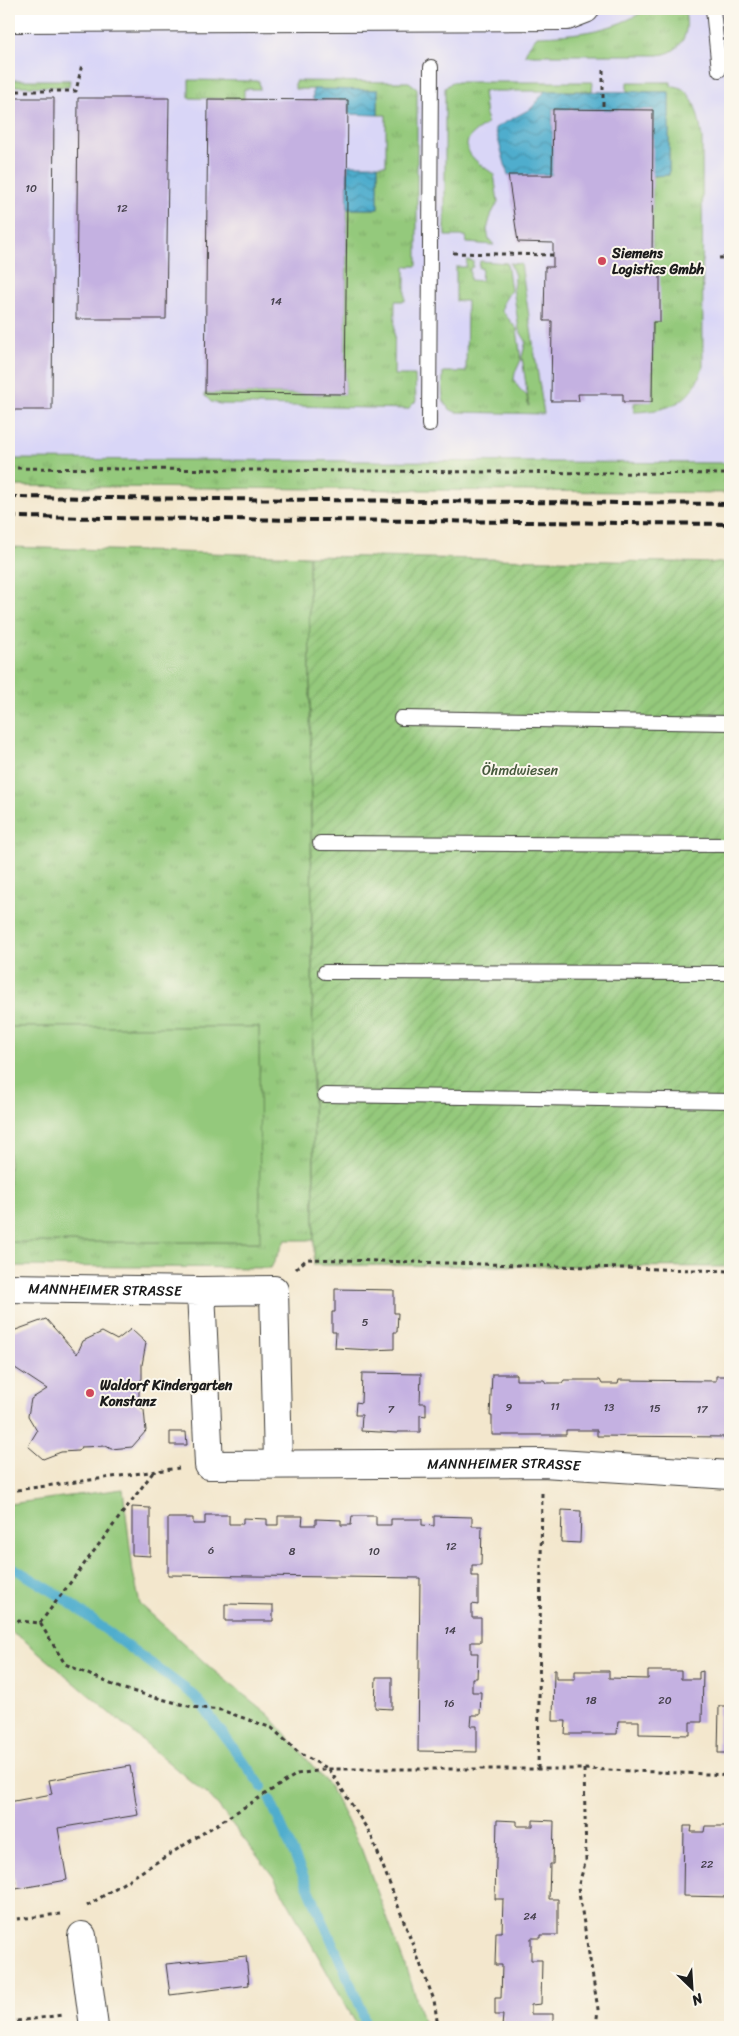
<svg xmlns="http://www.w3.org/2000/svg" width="739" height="2036" viewBox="0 0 739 2036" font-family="Sriracha,sans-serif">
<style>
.built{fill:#d9d6f7}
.grass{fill:url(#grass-tufts);stroke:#58724c}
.park{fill:#94c97b;stroke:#58724c}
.garden{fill:url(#garden-furrows);stroke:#58724c}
.water{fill:url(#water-waves);stroke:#366474}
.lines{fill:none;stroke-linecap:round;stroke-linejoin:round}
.stream{stroke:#4fadcd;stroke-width:10}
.building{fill:#c4b1e1}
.lane-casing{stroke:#3c3a37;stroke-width:16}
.street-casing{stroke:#3c3a37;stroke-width:30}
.path{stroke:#3c3a37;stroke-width:3;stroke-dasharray:4 4;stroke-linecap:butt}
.lane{stroke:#fff;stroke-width:14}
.street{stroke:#fff;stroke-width:28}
.rail{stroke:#1c1c1c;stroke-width:4;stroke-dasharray:8 4;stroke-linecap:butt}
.poi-dot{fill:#d1495b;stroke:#fbf7ec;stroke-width:2}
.labels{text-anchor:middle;stroke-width:4;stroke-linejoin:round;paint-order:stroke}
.number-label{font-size:11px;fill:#46414d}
.poi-label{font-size:14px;font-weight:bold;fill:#1c1c1c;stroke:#fbf7ec;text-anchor:start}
.park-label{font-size:14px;fill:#46593d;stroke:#fbf7ec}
.street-label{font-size:14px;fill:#1c1c1c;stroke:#fbf7ec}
</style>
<defs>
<pattern id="grass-tufts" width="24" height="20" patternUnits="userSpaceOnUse" patternTransform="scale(1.25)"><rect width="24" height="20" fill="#94c97b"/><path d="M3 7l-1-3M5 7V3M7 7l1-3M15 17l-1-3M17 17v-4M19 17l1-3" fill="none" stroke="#7fac6a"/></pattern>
<pattern id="garden-furrows" width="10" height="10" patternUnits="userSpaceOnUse" patternTransform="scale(1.25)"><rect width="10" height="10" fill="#94c97b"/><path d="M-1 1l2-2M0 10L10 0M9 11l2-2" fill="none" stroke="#7fac6a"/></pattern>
<pattern id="water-waves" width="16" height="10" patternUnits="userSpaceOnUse" patternTransform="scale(1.25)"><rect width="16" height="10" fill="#4fadcd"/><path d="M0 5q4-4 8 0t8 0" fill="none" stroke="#418ca6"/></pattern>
</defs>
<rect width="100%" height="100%" fill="#fbf7ec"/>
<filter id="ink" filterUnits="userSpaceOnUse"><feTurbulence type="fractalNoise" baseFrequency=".02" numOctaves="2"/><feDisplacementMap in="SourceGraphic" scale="10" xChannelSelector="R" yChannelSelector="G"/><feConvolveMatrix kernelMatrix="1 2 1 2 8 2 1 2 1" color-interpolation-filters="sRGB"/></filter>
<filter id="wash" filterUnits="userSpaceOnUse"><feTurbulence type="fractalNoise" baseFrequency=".0096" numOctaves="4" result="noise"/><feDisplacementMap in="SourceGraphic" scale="20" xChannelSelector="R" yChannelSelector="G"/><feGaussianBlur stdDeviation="1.12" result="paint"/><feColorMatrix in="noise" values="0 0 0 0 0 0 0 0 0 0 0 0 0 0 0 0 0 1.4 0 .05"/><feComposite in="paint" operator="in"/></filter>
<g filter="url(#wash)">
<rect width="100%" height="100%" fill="#f3e7cd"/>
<!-- built -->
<polygon class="built" points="9,9 730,9 730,463 9,459"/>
<!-- grass -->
<g class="grass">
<path d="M647 9H684C691 31 683 53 658 55H525L528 47 537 36C575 35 615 31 647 9Z"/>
<polygon points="9,80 70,80 69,87 9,86"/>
<polygon points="189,80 259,81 260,89 244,89 244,99 189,98"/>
<polygon points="295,81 409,82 417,88 417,266 405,266 405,301 395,301 394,375 415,375 416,401 408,409 220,404 211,402 204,395 205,393 345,394 347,209 378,209 378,165 386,165 386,115 378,115 378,90 295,89"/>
<path d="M452 82H593L592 91H483L487 124C483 127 477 130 474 133 454 149 482 166 494 174L498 202 491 215 487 230 489 239 494 245 467 243 466 236H445V88Z"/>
<path d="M627 82H671V86C695 85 699 120 702 137L703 367C692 403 669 411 634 412V403L652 401 653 322 660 268H652V176L669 175V92L627 91Z"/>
<path d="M467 260 473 261V267L470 268V280L481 281 482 268H479L480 261 507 263 511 290 503 303 502 311 517 329 521 360 515 373 514 380 518 387 527 396 528 406H529L522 357 526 341 519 330 513 288 515 276 510 263 521 264 544 414 456 412C438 407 443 387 443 372H466L467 301H456V267H466Z"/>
<polygon points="9,459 730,463 730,493 9,486"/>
<polygon points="9,547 309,556 314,1240 285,1240 271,1268 9,1266 9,1242 259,1242 259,1027 9,1027"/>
</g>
<!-- park -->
<g class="park">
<polygon points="9,1027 259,1027 260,1242 9,1242"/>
<polygon points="123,1489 133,1572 140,1604 213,1670 269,1715 329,1785 361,1848 411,1982 425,2027 358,2027 273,1876 214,1801 24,1640 9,1630 9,1504"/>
</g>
<!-- garden -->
<polygon class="garden" points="309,556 730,563 730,1267 314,1265 314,1171"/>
<!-- water -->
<g class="water">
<polygon points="313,89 378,90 378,115 349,114 348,100 313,100"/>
<polygon points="545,91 669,92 669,175 652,176 653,110 553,109 552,175 508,175 495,128 532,108"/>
<polygon points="348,165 378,165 378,209 347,209"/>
</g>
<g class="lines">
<!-- stream -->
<g class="stream">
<polyline points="9,1565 60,1596 195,1696 262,1787"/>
<polyline points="270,1800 361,2008 366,2027"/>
</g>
</g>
<g id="blocks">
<!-- building -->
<g class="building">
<polygon points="9,98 54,98 52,410 9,410"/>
<polygon points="78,98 169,98 166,319 76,319"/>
<polygon points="208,99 348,100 345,394 205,393"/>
<polygon points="553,109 653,110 652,268 660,268 660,322 653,322 652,402 623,402 623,394 578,394 579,401 551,401 552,321 544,321 545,267 553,267 553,243 518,242 508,175 552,175"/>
<polygon points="335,1289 394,1290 394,1313 398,1313 397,1332 394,1332 394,1349 372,1350 335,1348 336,1332 332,1332 332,1312 335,1312"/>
<polygon points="46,1319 77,1354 83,1341 102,1332 117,1340 131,1329 146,1343 142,1365 142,1379 136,1384 139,1388 139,1398 135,1403 144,1410 146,1431 132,1447 111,1449 106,1446 81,1447 78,1451 61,1452 43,1459 28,1446 37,1431 28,1416 31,1399 47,1389 9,1364 9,1354 13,1331"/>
<polygon points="362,1373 421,1374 420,1403 426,1403 426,1416 420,1415 420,1432 398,1432 398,1433 361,1431 362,1415 355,1415 356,1402 361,1403"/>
<polygon points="492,1374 516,1374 516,1380 544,1380 546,1383 562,1383 564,1380 600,1380 602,1384 618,1384 619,1380 716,1381 716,1376 730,1376 730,1437 597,1436 597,1430 566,1430 566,1435 492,1435 492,1416 490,1416"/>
<polygon points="170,1432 186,1432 187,1445 170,1445"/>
<polygon points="132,1507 150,1508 150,1556 132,1555"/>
<polygon points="562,1510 581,1511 580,1543 561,1542"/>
<polygon points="205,1515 229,1515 229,1524 243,1524 243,1518 267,1519 267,1525 278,1525 278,1516 303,1516 302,1525 316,1525 316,1519 341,1520 341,1525 351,1525 352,1516 376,1516 376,1525 391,1525 391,1519 422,1519 422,1525 434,1526 434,1516 472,1517 472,1526 482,1526 481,1565 472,1565 472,1576 478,1576 478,1605 472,1604 472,1618 481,1618 481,1642 471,1642 471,1653 478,1653 477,1678 472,1678 472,1692 481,1692 480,1715 472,1715 471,1726 477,1726 477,1752 418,1751 420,1578 168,1575 168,1518 193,1518 193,1524 205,1524"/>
<polygon points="225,1604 273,1605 273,1621 225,1621"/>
<polygon points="554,1670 556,1670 556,1679 575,1679 575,1671 609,1671 609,1678 648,1679 648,1671 681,1671 681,1679 699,1679 699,1672 703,1671 702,1722 690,1722 690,1735 639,1734 639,1721 618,1721 617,1734 565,1734 566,1721 553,1721"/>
<polygon points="376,1677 392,1677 392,1709 375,1708"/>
<polygon points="719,1706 730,1706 730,1753 718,1753"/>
<polygon points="130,1766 138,1815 58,1828 67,1880 16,1889 9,1845 9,1802 52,1794 49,1780"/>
<polygon points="497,1820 517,1821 517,1826 533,1826 533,1820 554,1821 553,1864 550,1864 549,1899 558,1899 558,1935 541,1935 541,1938 531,1938 531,1960 542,1960 541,2004 531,2005 531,2014 553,2014 553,2027 502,2027 503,2015 495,2015 495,1998 501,1998 502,1965 495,1965 496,1932 502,1932 503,1899 495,1899"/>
<polygon points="684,1826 692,1826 691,1832 704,1832 705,1826 730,1826 730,1897 683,1896"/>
<polygon points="246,1956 249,1985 170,1995 166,1964"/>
</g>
</g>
</g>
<g filter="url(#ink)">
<use href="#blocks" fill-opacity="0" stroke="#3c3a37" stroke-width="1"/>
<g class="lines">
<defs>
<g id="lane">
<polyline points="713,9 719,70"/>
<polyline points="429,425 431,67"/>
<polyline points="401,718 730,723"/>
<polyline points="320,843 730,845"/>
<polyline points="325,972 730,973"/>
<polyline points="325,1095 730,1101"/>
</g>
<g id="street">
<polyline points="9,18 567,16 585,9"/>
<path id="s1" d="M9 1288 201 1291 209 1465 543 1463 730 1475"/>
<polyline points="201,1291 274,1290 278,1464"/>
<polyline points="82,1936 94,2027"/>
</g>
</defs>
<!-- lane casing -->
<use href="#lane" class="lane-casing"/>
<!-- street casing -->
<use href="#street" class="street-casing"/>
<!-- path -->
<g class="path">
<polyline points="603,70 603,109"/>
<polyline points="9,91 76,91 82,64"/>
<polyline points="453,253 553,255"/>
<polyline points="719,258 730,257"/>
<polyline points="9,468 730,474"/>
<polyline points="296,1269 307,1259 730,1271"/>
<polyline points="9,1491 179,1468"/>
<polyline points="9,1620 40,1623 65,1664 120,1688 192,1707 221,1710 272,1728 299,1753 329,1769 371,1835 434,2000 438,2027"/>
<polyline points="40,1623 154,1471"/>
<polyline points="538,1769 542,1493"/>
<polyline points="584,1769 586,1860 578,1887 598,2009 596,2027"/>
<polyline points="87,1906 297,1774 329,1769 584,1769 730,1775"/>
<polyline points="9,1920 60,1914"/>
<polyline points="9,2022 63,2015"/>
</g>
<!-- lane -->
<use href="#lane" class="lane"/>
<!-- street -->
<use href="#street" class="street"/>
<!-- rail -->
<g class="rail">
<polyline points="9,497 730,504"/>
<polyline points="9,517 730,524"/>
</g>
</g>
</g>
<!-- markers -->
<g class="poi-dot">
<circle cx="602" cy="261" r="5"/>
<circle cx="90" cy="1393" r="5"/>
</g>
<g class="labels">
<!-- number labels -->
<g class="number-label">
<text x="31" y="192">10</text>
<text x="122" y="212">12</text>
<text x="276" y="305">14</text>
<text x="365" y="1326">5</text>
<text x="555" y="1410">11</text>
<text x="509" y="1411">9</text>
<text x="609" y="1411">13</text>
<text x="655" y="1412">15</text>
<text x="391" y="1413">7</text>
<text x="702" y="1413">17</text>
<text x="451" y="1550">12</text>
<text x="211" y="1554">6</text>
<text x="292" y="1555">8</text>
<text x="374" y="1555">10</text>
<text x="450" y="1634">14</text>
<text x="591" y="1704">18</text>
<text x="665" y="1704">20</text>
<text x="449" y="1707">16</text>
<text x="707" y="1868">22</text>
<text x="530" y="1920">24</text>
</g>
<!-- poi labels -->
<g class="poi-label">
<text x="612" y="258">Siemens<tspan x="612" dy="16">Logistics Gmbh</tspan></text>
<text x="100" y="1390">Waldorf Kindergarten<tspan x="100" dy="16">Konstanz</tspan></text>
</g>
<!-- park labels -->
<g class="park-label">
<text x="520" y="775">Öhmdwiesen</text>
</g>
<!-- street labels -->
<g class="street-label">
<text dy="5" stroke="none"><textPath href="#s1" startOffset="96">MANNHEIMER STRASSE</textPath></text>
<text dy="5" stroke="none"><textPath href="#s1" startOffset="661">MANNHEIMER STRASSE</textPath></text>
</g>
</g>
<!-- margin -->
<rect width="739" height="2036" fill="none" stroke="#fbf7ec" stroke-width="30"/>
<!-- north arrow -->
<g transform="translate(692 1988) rotate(155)" stroke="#fbf7ec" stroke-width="4" paint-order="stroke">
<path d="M0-4L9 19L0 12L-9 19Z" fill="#1c1c1c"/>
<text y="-8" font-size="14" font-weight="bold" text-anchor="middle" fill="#1c1c1c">N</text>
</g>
</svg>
